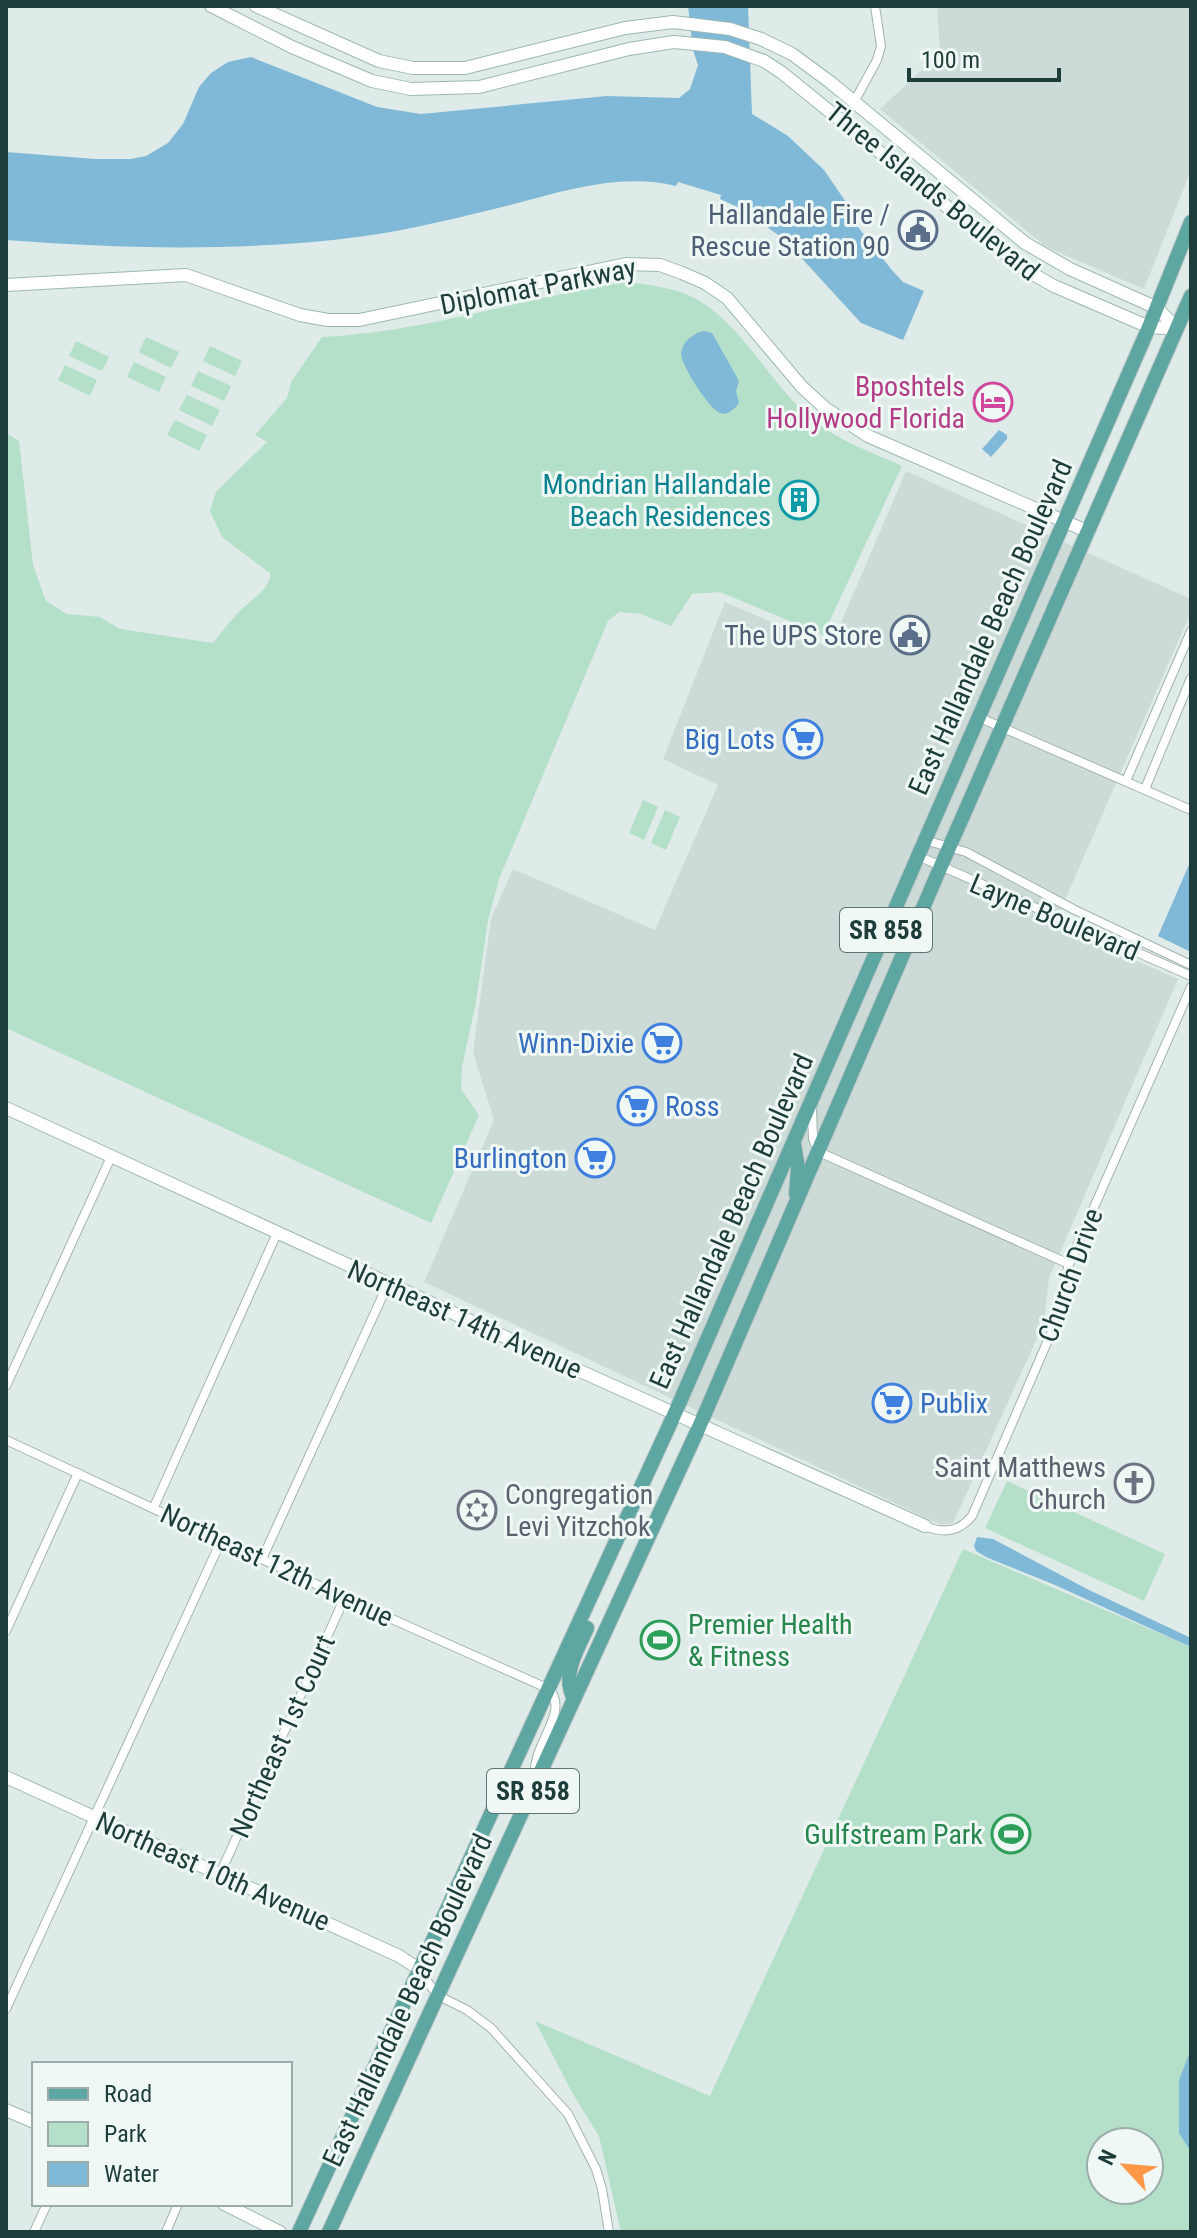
<svg xmlns="http://www.w3.org/2000/svg" width="1197" height="2238" viewBox="0 0 1197 2238" font-family="'Roboto Condensed',sans-serif">
<style>
.built{fill:#ccdbd7}
.green{fill:#b4dfc8;fill-rule:evenodd}
.water{fill:#7fb9d7}
.lines{fill:none;stroke-linecap:round;stroke-linejoin:round}
.street-casing{stroke:#a1b3b0;stroke-width:10}
.secondary-casing{stroke:#9cb8b3;stroke-width:14}
.primary-casing{stroke:#bcc5c4;stroke-width:16}
.street{stroke:#fff;stroke-width:8}
.secondary{stroke:#fff;stroke-width:12}
.primary{stroke:#5ea6a1;stroke-width:14}
.labels{text-anchor:middle;stroke-width:6;stroke-linejoin:round;paint-order:stroke}
.shield{fill:#eff8f5;stroke:#5d7572;stroke-width:2}
.shield-label{font-size:26px;font-weight:bold;fill:#1e3d3a}
.street-label{font-size:28px;fill:#1e3d3a;stroke:#eff8f5}
.service-label{font-size:28px;fill:#4e5e75;stroke:#eff8f5;text-anchor:end}
.hotel-label{font-size:28px;fill:#b23c85;stroke:#eff8f5;text-anchor:end}
.culture-label{font-size:28px;fill:#0d838f;stroke:#eff8f5;text-anchor:end}
.shop-label{font-size:28px;fill:#366cbe;stroke:#eff8f5;text-anchor:end}
.worship-label{font-size:28px;fill:#5b616d;stroke:#eff8f5;text-anchor:end}
.leisure-label{font-size:28px;fill:#27864d;stroke:#eff8f5;text-anchor:start}
</style>
<rect width="100%" height="100%" fill="#deebe8"/>
<!-- built -->
<g class="built">
<polygon points="937,6 1191,6 1191,170 1144,289 1046,247 880,109 940,53"/>
<polygon points="906,471 1191,599 1191,612 1054,925 1178,979 1049,1278 1044,1323 953,1523 941,1525 424,1282 494,1120 473,1052 491,919 513,869 655,930 718,785 663,759 725,602 830,648"/>
</g>
<!-- green -->
<g class="green">
<path d="M627 282C651 285 677 288 698 300 750 331 774 395 824 428 847 444 876 454 902 466L823 635 720 592 692 594 671 626 641 614 619 612 608 621 499 879 488 920 476 1002 462 1067 461 1089 479 1115 431 1223 6 1028V433L19 441 33 565 46 601 67 614 100 617 120 629 213 643C221 633 229 622 238 613 250 600 267 593 271 574L222 537 210 511 216 492 267 442 255 435 287 398 291 382 322 337C426 332 525 297 627 282Z"/>
<polygon points="146,337 179,352 171,368 139,352"/>
<polygon points="76,341 109,357 102,371 69,356"/>
<polygon points="210,346 242,361 235,376 203,361"/>
<polygon points="134,362 166,377 159,392 127,377"/>
<polygon points="65,365 97,380 90,396 58,380"/>
<polygon points="198,371 231,386 224,401 191,386"/>
<polygon points="187,395 220,410 212,426 179,410"/>
<polygon points="175,420 207,435 199,451 167,435"/>
<polygon points="643,800 658,807 644,840 629,833"/>
<polygon points="665,810 680,817 666,850 651,843"/>
<polygon points="1007,1481 1165,1554 1144,1601 985,1528"/>
<path d="M963 1549 1191 1647V2232H621L599 2136 573 2094 535 2021 710 2096ZM1101 2142H1149V2190H1101Z"/>
</g>
<!-- water -->
<g class="water">
<path d="M688 6H748L752 114 788 136 824 170 848 205 858 227 891 269 903 282 924 291 903 340 861 323 785 240 744 210 720 199 721 195 678 182 676 186C620 173 568 190 514 204 465 216 415 229 365 236 248 252 123 249 6 240V152L95 159H131L146 156 168 143 183 124 199 87 211 73 228 62 251 57 377 107 421 114 607 96 679 98 690 89 698 65 693 50Z"/>
<path d="M704 331 712 333 739 381 736 391 739 403C734 410 726 417 718 412 707 405 685 370 682 358 678 345 693 333 704 331Z"/>
<polygon points="999,430 1007,435 1007,439 991,457 982,449"/>
<polygon points="1191,860 1191,952 1158,936"/>
<polygon points="977,1537 993,1539 1089,1590 1191,1638 1191,1647 1055,1585 986,1557 976,1551 974,1546"/>
<polygon points="1191,2049 1191,2152 1179,2133 1179,2080"/>
</g>
<g class="lines">
<defs>
<g id="street">
<polyline points="854,102 877,60 881,46 875,6"/>
<polyline points="978,717 1191,810"/>
<polyline points="1126,781 1191,631"/>
<polyline points="1145,789 1191,678"/>
<polyline points="925,840 966,852 1075,910 1191,965"/>
<polyline points="918,856 1191,976"/>
<polyline points="812,1108 813,1139 819,1152 1069,1264"/>
<polyline points="6,1386 111,1157"/>
<path d="M6 1440 365 1607 549 1689C571 1713 530 1745 535 1779"/>
<polyline points="154,1507 277,1233"/>
<path d="M925 1526C944 1534 959 1532 972 1516L1055 1324 1069 1264 1191 987"/>
<polyline points="262,1559 388,1284"/>
<polyline points="6,1631 78,1473"/>
<polyline points="220,1874 345,1597"/>
<polyline points="420,1971 437,1995 467,2010 491,2028 568,2114 596,2169 602,2189 609,2232"/>
<polyline points="6,2009 221,1541"/>
<polyline points="34,2232 47,2204"/>
<polyline points="166,2232 178,2204"/>
</g>
<g id="secondary">
<polyline points="211,6 292,47 372,81 411,89 479,87 629,49 674,42 725,47 764,61 781,72 1024,269 1054,286 1149,327 1177,329"/>
<polyline points="256,6 379,61 413,68 465,68 625,28 673,22 730,29 761,39 792,54 830,82 1025,243 1070,269 1157,308 1177,329"/>
<polyline points="6,285 186,275 300,315 328,320 359,320 626,264 660,265 682,273 705,283 727,298 802,387 825,408 868,436 1089,532"/>
<polyline points="6,1108 551,1358 925,1526"/>
<polyline points="6,1777 399,1956 419,1969"/>
<polyline points="6,2110 34,2122"/>
<polyline points="224,2204 280,2232"/>
</g>
<g id="primary">
<polyline points="794,1144 798,1168 796,1194"/>
<path d="M574 1699C561 1674 577 1651 587 1628"/>
<polyline points="299,2232 675,1413 1149,327 1191,222"/>
<polyline points="329,2232 700,1425 941,866 1191,296"/>
</g>
</defs>
<!-- street casing -->
<use href="#street" class="street-casing"/>
<!-- secondary casing -->
<use href="#secondary" class="secondary-casing"/>
<!-- primary casing -->
<use href="#primary" class="primary-casing"/>
<!-- street -->
<use href="#street" class="street"/>
<!-- secondary -->
<use href="#secondary" class="secondary"/>
<!-- primary -->
<use href="#primary" class="primary"/>
</g>
<!-- icons -->
<defs>
<symbol id="civic-ring" viewBox="-11 -11 22 22"><circle r="9.5" fill="#eff8f5" stroke="#5c6f8a" stroke-width="1.5"/><path d="M-.6-6.5H3V-4.5H.6V-3L4-1V1h2V6H-6V1h2V-1L-.6-3ZM-1.2 2.5V6h2.4V2.5Z" fill="#5c6f8a"/></symbol>
<symbol id="hotel-ring" viewBox="-11 -11 22 22"><circle r="9.5" fill="#eff8f5" stroke="#d1479c" stroke-width="1.5"/><path d="M-6-4.5h1.5V1H6V5H4.5V3h-9V5H-6ZM-4 0a1.8 1.8 0 1 1 3.6 0ZM.5 0V-2.5h3Q6-2.5 6 0Z" fill="#d1479c"/></symbol>
<symbol id="building-ring" viewBox="-11 -11 22 22"><circle r="9.5" fill="#eff8f5" stroke="#0f9aa8" stroke-width="1.5"/><path d="M-4-6H4V6H1V3H-1V6H-4ZM-2.5-4.3h1.7v1.8h-1.7ZM.8-4.3h1.7v1.8H.8ZM-2.5-1h1.7V.8h-1.7ZM.8-1h1.7V.8H.8Z" fill="#0f9aa8"/></symbol>
<symbol id="supermarket-ring" viewBox="-11 -11 22 22"><circle r="9.5" fill="#eff8f5" stroke="#3f7fe0" stroke-width="1.5"/><path d="M-6-5.5h2.5l.6 2H6L4.5 2H-2.5L-4.4-4H-6ZM-1.5 3.2a1.3 1.3 0 1 0 .1 0ZM3 3.2a1.3 1.3 0 1 0 .1 0Z" fill="#3f7fe0"/></symbol>
<symbol id="church-ring" viewBox="-11 -11 22 22"><circle r="9.5" fill="#eff8f5" stroke="#6b7280" stroke-width="1.5"/><path d="M-1.2-6h2.4v3.5h3.3v2.4h-3.3V6h-2.4V-.1h-3.3v-2.4h3.3Z" fill="#6b7280"/></symbol>
<symbol id="synagogue-ring" viewBox="-11 -11 22 22"><circle r="9.5" fill="#eff8f5" stroke="#6b7280" stroke-width="1.5"/><path d="M0-6.5L5.6 3.2H-5.6ZM0 6.5L5.6-3.2H-5.6Z" fill="#6b7280"/></symbol>
<symbol id="stadium-ring" viewBox="-11 -11 22 22"><circle r="9.5" fill="#eff8f5" stroke="#2e9e5b" stroke-width="1.5"/><path d="M0-5a6.5 5 0 1 0 0 10a6.5 5 0 1 0 0-10ZM-3.5-1.8h7v3.6h-7Z" fill="#2e9e5b"/></symbol>
</defs>
<g fill-rule="evenodd">
<use href="#civic-ring" x="896" y="208" width="44" height="44"/>
<use href="#hotel-ring" x="971" y="380" width="44" height="44"/>
<use href="#building-ring" x="777" y="478" width="44" height="44"/>
<use href="#civic-ring" x="888" y="613" width="44" height="44"/>
<use href="#supermarket-ring" x="781" y="717" width="44" height="44"/>
<use href="#supermarket-ring" x="640" y="1021" width="44" height="44"/>
<use href="#supermarket-ring" x="615" y="1084" width="44" height="44"/>
<use href="#supermarket-ring" x="573" y="1136" width="44" height="44"/>
<use href="#supermarket-ring" x="870" y="1381" width="44" height="44"/>
<use href="#church-ring" x="1112" y="1461" width="44" height="44"/>
<use href="#synagogue-ring" x="455" y="1488" width="44" height="44"/>
<use href="#stadium-ring" x="638" y="1618" width="44" height="44"/>
<use href="#stadium-ring" x="989" y="1812" width="44" height="44"/>
</g>
<g class="labels">
<!-- shield labels -->
<g class="shield">
<rect x="840" y="908" width="92" height="44" rx="6"/>
<rect x="487" y="1769" width="92" height="44" rx="6"/>
</g>
<g class="shield-label">
<text x="886" y="939">SR 858</text>
<text x="533" y="1800">SR 858</text>
</g>
<!-- street labels -->
<g class="street-label">
<text transform="translate(933 191) rotate(39)" y="10">Three Islands Boulevard</text>
<text transform="translate(538 286) rotate(-11)" y="10">Diplomat Parkway</text>
<text transform="translate(990 627) rotate(-66)" y="10">East Hallandale Beach Boulevard</text>
<text transform="translate(1055 917) rotate(23)" y="10">Layne Boulevard</text>
<text transform="translate(731 1221) rotate(-66)" y="10">East Hallandale Beach Boulevard</text>
<text transform="translate(1070 1275) rotate(-70)" y="10">Church Drive</text>
<text transform="translate(465 1319) rotate(24)" y="10">Northeast 14th Avenue</text>
<text transform="translate(277 1565) rotate(25)" y="10">Northeast 12th Avenue</text>
<text transform="translate(282 1736) rotate(-66)" y="10">Northeast 1st Court</text>
<text transform="translate(213 1871) rotate(24)" y="10">Northeast 10th Avenue</text>
<text transform="translate(407 2000) rotate(-65)" y="10">East Hallandale Beach Boulevard</text>
</g>
<!-- service labels -->
<g class="service-label">
<text x="890" y="224">Hallandale Fire /<tspan x="890" dy="32">Rescue Station 90</tspan></text>
<text x="882" y="645">The UPS Store</text>
</g>
<!-- hotel labels -->
<g class="hotel-label">
<text x="965" y="396">Bposhtels<tspan x="965" dy="32">Hollywood Florida</tspan></text>
</g>
<!-- culture labels -->
<g class="culture-label">
<text x="771" y="494">Mondrian Hallandale<tspan x="771" dy="32">Beach Residences</tspan></text>
</g>
<!-- shop labels -->
<g class="shop-label">
<text x="775" y="749">Big Lots</text>
<text x="634" y="1053">Winn-Dixie</text>
<text x="665" y="1116" text-anchor="start">Ross</text>
<text x="567" y="1168">Burlington</text>
<text x="920" y="1413" text-anchor="start">Publix</text>
</g>
<!-- worship labels -->
<g class="worship-label">
<text x="1106" y="1477">Saint Matthews<tspan x="1106" dy="32">Church</tspan></text>
<text x="505" y="1504" text-anchor="start">Congregation<tspan x="505" dy="32">Levi Yitzchok</tspan></text>
</g>
<!-- leisure labels -->
<g class="leisure-label">
<text x="688" y="1634">Premier Health<tspan x="688" dy="32">&amp; Fitness</tspan></text>
<text x="983" y="1844" text-anchor="end">Gulfstream Park</text>
</g>
</g>
<!-- border -->
<rect width="1197" height="2238" fill="none" stroke="#1e3d3a" stroke-width="16"/>
<!-- legend -->
<rect x="32" y="2062" width="260" height="144" fill="#eff8f5" stroke="#9badaa" stroke-width="2"/>
<rect x="48" y="2088" width="40" height="12" fill="#5ea6a1" stroke="#9badaa" stroke-width="2"/>
<text x="104" y="2102" font-size="24" fill="#1e3d3a">Road</text>
<rect x="48" y="2122" width="40" height="24" fill="#b4dfc8" stroke="#9badaa" stroke-width="2"/>
<text x="104" y="2142" font-size="24" fill="#1e3d3a">Park</text>
<rect x="48" y="2162" width="40" height="24" fill="#7fb9d7" stroke="#9badaa" stroke-width="2"/>
<text x="104" y="2182" font-size="24" fill="#1e3d3a">Water</text>
<!-- north arrow -->
<g transform="translate(1125 2166) rotate(296)"><circle r="38" fill="#eff8f5" stroke="#9badaa" stroke-width="2"/>
<path d="M0-6L14 30L0 20L-14 30Z" fill="#ff9748"/>
<text y="-12" font-size="22" font-weight="bold" text-anchor="middle" fill="#1e3d3a">N</text>
</g>
<!-- scale -->
<path d="M909 68v12h150v-12" fill="none" stroke="#1e3d3a" stroke-width="4"/>
<text x="921" y="68" font-size="24" fill="#1e3d3a" stroke="#eff8f5" stroke-width="6" paint-order="stroke">100 m</text>
</svg>
